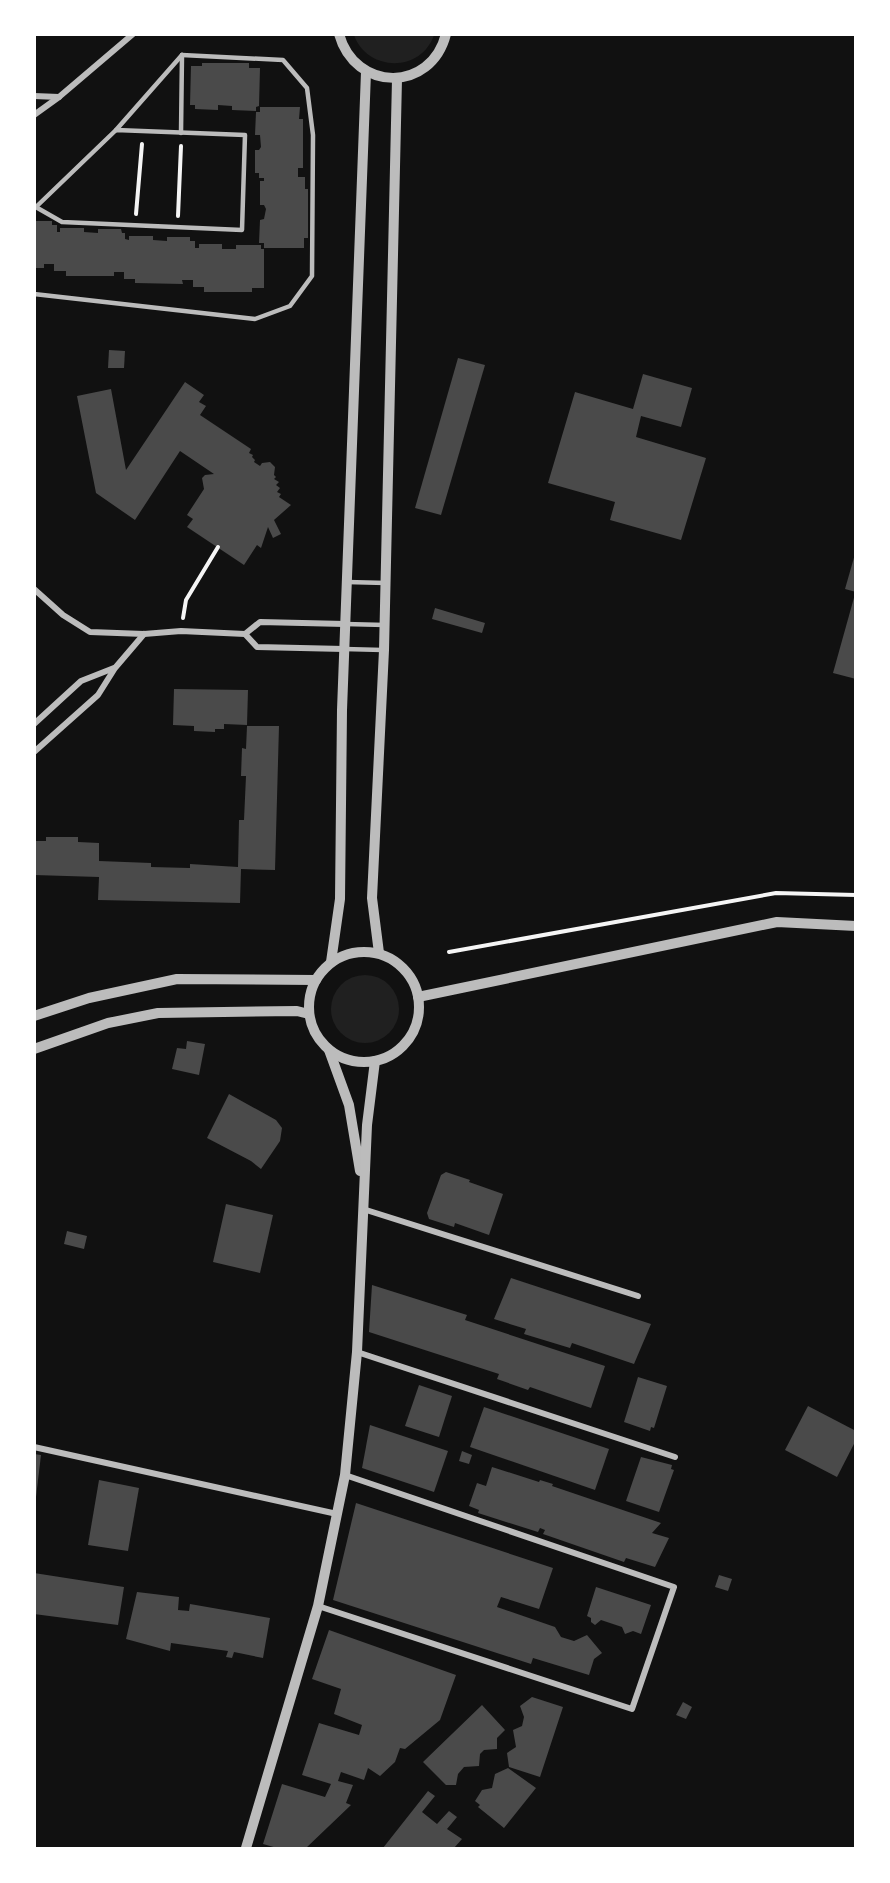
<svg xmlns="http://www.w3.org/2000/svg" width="890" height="1883" viewBox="0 0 890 1883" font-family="Overpass,sans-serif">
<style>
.green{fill:#202020}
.building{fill:#4a4a4a}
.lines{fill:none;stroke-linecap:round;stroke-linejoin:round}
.path{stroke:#f5f5f5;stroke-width:4}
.service{stroke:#bcbcbc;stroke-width:4.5}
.minor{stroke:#bcbcbc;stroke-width:6}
.tertiary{stroke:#bcbcbc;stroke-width:10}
</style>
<rect width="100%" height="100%" fill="#111"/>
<!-- green -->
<g class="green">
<path d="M354 35V34L434 35C421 73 367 72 354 35Z"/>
<circle cx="365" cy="1009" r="34"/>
</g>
<!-- building -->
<g class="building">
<polygon points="202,63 249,63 249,68 260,68 259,106 256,107 256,111 232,110 232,106 218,105 218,110 195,109 195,105 190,105 191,66 202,66"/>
<polygon points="260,107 300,107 299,119 303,119 303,168 298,168 298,177 305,177 305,189 308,189 308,238 304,238 304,248 264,248 264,243 259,243 260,220 264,219 266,209 264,205 260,205 260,181 264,181 264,178 259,178 259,173 255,173 255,150 259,150 261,147 260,135 255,135 256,112 260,112"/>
<polygon points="34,221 52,221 52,225 57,225 57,232 60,232 60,228 84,228 84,232 98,233 98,229 121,229 122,233 125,233 125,239 129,240 129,236 153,236 153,240 167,241 167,237 190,237 190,241 195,241 195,248 199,248 199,244 222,244 222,249 236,249 236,245 261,245 261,249 264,249 264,288 252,288 252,292 204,292 204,287 193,287 193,280 182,280 183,284 135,283 135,279 124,279 124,272 114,272 114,276 66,276 66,271 54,271 54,264 44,264 44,268 34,268"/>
<polygon points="109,350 125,351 124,368 108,368"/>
<polygon points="458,358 485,365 441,515 415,508"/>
<polygon points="643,374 692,388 681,427 641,416 636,437 706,458 681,540 610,520 615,502 548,483 575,392 633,409"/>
<polygon points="185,382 204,395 199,402 206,406 200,415 251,449 249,453 253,455 252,457 255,460 254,462 260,466 262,463 270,462 275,467 274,475 276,477 274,479 279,482 276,485 280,488 277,492 281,494 279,497 291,505 274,520 281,534 273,538 268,527 261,548 257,545 244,565 187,527 193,519 187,515 204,489 202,478 205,475 214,474 180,451 135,520 96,493 77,396 111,389 126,470"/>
<polygon points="855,554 856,554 856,592 845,589"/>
<polygon points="855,594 856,594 856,679 833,673"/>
<polygon points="435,608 485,623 482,633 432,619"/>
<polygon points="174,689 248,690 247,725 224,724 224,729 215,729 215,732 194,731 194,726 173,725"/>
<polygon points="247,726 279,726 275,870 241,869 240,903 98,900 99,877 34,875 34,841 46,841 46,837 78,837 78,842 99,843 99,861 151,863 151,867 190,868 190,864 238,867 239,820 244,820 246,776 241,776 242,748 246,749"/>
<polygon points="187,1041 205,1044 199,1075 172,1069 177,1048 186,1049"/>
<polygon points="229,1094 276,1120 282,1128 280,1141 261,1169 251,1161 207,1138"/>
<polygon points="446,1172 470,1180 469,1182 503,1194 489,1235 455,1223 454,1227 429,1219 427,1213 441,1175"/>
<polygon points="226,1204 273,1215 260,1273 213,1262"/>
<polygon points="67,1231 87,1236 84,1249 64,1244"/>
<polygon points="511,1278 651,1324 634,1364 572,1343 570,1348 524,1334 526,1329 494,1319"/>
<polygon points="372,1285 467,1315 465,1320 605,1366 591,1408 530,1387 528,1390 497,1379 499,1374 369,1332"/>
<polygon points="638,1377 667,1386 654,1428 651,1427 650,1431 624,1422"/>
<polygon points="419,1385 452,1396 439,1437 405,1426"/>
<polygon points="808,1406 856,1431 856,1440 837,1477 785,1450"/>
<polygon points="484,1407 609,1449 595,1490 470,1447"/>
<polygon points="370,1425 448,1451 434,1492 362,1468"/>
<polygon points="462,1451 472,1455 469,1464 459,1461"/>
<polygon points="34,1454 41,1455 36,1497 34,1497"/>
<polygon points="641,1457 672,1465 671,1469 674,1470 659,1512 626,1501"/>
<polygon points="492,1467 539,1482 540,1480 553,1484 552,1486 661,1523 652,1533 669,1538 655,1567 626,1558 624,1562 543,1534 545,1530 540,1528 538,1532 478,1513 479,1510 469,1506 477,1483 486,1486"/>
<polygon points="99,1480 139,1488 128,1551 88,1545"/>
<polygon points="356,1503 553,1568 539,1609 501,1597 497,1607 555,1627 561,1637 574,1641 587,1635 602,1653 594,1659 589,1675 533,1658 531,1664 333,1600"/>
<polygon points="34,1573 124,1587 118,1625 34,1614"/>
<polygon points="719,1575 732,1579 728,1591 715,1587"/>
<polygon points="596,1587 651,1605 641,1634 633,1631 625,1634 622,1627 601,1620 595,1625 591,1622 591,1618 587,1616"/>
<polygon points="137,1592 179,1597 178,1610 189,1611 190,1604 270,1618 263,1658 234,1652 232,1658 226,1657 228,1651 171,1643 170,1651 126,1639"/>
<polygon points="329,1630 456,1675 440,1720 405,1749 400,1748 395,1762 380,1776 368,1768 364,1780 341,1772 338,1781 353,1785 346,1803 351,1805 306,1848 277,1848 263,1844 282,1784 325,1797 331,1784 302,1775 319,1723 359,1735 362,1725 334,1714 341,1689 312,1679"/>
<polygon points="532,1697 563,1707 540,1777 509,1767 507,1753 516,1747 513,1730 522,1726 524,1717 520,1706"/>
<polygon points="683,1702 692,1707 686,1719 676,1715"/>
<polygon points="482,1705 505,1730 497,1738 497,1749 484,1750 480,1754 479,1766 464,1767 458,1774 456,1785 446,1785 423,1762"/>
<polygon points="508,1768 536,1788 504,1828 478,1807 480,1805 475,1801 482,1790 492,1788 495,1774"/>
<polygon points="428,1791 435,1796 422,1812 437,1824 449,1811 457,1817 447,1829 462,1839 454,1848 383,1848"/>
</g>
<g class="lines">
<!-- path -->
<g class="path">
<polyline points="136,214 142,144"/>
<polyline points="178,216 181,146"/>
<polyline points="183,618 186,600 218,547"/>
<polyline points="449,952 776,893 856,895"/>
</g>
<!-- service -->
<g class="service">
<polyline points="116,130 182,55"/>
<polyline points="181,133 182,55"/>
<polyline points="34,206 62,222 242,230 245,135 116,130 37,206"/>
<polyline points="34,294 255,319 290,306 312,276 313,135 307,88 283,60 182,55"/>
<polyline points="347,582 386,583"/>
<polyline points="345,624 385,625"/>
<polyline points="344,649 383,650"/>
</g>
<!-- minor -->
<g class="minor">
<polyline points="34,96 59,97"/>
<polyline points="34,115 59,97 133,34"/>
<polyline points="34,589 63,615 90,632 144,634 181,631 245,634 257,647 344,649"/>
<polyline points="245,634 260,622 345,624"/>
<polyline points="34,724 81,681 114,668"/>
<polyline points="34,752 98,695 115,668 144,634"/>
<polyline points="363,1209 638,1296"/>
<polyline points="357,1352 675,1457"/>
<polyline points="34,1447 337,1514"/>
<polyline points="318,1606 632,1709 674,1587 345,1475"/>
</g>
<!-- tertiary -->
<g class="tertiary">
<path d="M339 34C355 92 431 93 446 34"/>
<circle cx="364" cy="1007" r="55"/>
<polyline points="379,953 372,898 384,650 397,79"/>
<polyline points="331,962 340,899 342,710 366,72"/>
<polyline points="418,997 777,922 856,926"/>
<polyline points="34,1016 89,998 177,979 316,980"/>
<polyline points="34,1049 108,1023 158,1013 297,1011 309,1014"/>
<polyline points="329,1050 349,1105 360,1171"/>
<polyline points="246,1848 318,1606 345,1475 357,1352 367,1125 375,1061"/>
</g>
</g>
<!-- border -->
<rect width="890" height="1883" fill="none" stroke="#ffffff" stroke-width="72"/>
</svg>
